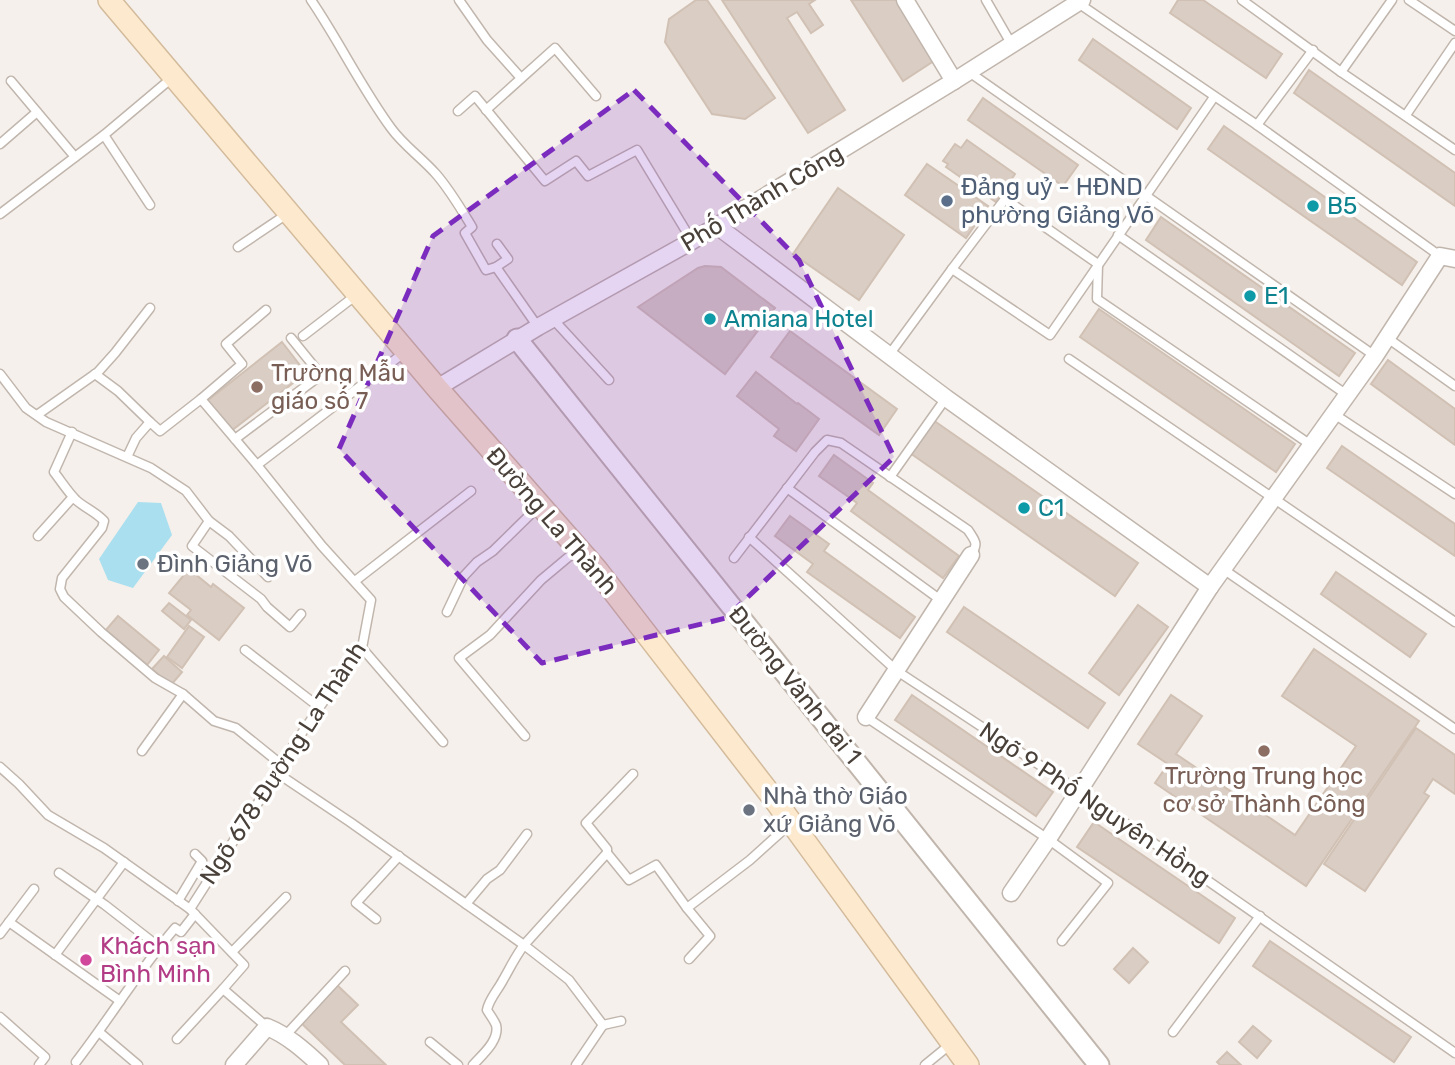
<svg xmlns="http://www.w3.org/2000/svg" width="1455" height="1065" viewBox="0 0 1455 1065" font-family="Rubik,sans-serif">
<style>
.water{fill:#aadfef}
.building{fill:#dacdc4;stroke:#d1c1b4;stroke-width:2}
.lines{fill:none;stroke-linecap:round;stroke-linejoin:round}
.service-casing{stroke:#c1b6ad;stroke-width:11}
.minor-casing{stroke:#c1b6ad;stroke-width:19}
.tertiary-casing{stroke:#c1b6ad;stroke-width:23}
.secondary-casing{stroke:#d3bb9c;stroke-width:24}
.service{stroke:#fff;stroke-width:8}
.minor{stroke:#fff;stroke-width:16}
.tertiary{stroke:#fff;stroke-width:19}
.secondary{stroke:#fde9cd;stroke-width:21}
.marked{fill:#7b2cbf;fill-opacity:0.2;stroke:#7b2cbf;stroke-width:5;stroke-dasharray:14 9;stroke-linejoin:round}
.service-dot{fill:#5c6f8a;stroke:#fff;stroke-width:2.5}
.culture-dot{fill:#0f9aa8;stroke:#fff;stroke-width:2.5}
.education-dot{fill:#8d6e63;stroke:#fff;stroke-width:2.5}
.worship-dot{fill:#6b7280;stroke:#fff;stroke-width:2.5}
.hotel-dot{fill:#d1479c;stroke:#fff;stroke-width:2.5}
.labels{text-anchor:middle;stroke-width:7;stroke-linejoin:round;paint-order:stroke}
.service-label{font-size:24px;fill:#4e5e75;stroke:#fff;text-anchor:start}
.street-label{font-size:24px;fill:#494039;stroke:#fff}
.culture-label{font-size:24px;fill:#0d838f;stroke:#fff;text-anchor:start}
.education-label{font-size:24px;fill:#785e54;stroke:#fff;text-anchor:start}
.worship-label{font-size:24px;fill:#5b616d;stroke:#fff;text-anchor:start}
.hotel-label{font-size:24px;fill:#b23c85;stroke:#fff;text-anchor:start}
</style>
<rect width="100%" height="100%" fill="#f5f0eb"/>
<!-- water -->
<polygon class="water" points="138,502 161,503 172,535 133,588 108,580 99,559"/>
<!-- building -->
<g class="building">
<polygon points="696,0 707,0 775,98 745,119 712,114 665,42 669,19"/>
<polygon points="722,0 815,0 809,4 823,25 811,33 797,12 787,18 845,110 808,133"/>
<polygon points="851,0 907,0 943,55 903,81"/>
<polygon points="1178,0 1203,0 1282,54 1266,78 1170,13"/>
<polygon points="1093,39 1191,108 1177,129 1079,60"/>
<polygon points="1309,70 1455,173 1455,206 1294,93"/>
<polygon points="983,98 1078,165 1063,186 968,120"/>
<polygon points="1224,126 1417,262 1402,285 1208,149"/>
<polygon points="967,140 1015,174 996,202 946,167 948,164 943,161 955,144 961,148"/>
<polygon points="927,164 988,206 966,238 905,195"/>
<polygon points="838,188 904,235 859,300 793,254"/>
<polygon points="1161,217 1355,353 1339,376 1146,240"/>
<polygon points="705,266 721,267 775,308 725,374 638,307 698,268"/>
<polygon points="1099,309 1295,444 1276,472 1080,337"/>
<polygon points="790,331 897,409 879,435 771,357"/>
<polygon points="282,342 306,373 231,431 207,401"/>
<polygon points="1388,360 1455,409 1455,445 1371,384"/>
<polygon points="756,372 797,404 798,403 819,419 796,451 774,436 779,429 737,396"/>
<polygon points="933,420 1138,563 1115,596 910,453"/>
<polygon points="1342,446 1455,524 1455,556 1327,468"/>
<polygon points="834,455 873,483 868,490 959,556 943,578 851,511 857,503 819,476"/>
<polygon points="790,516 829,544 824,551 915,617 900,638 807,572 813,564 775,536"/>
<polygon points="189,569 211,587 213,584 244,608 219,640 187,615 191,610 169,593"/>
<polygon points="1336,572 1426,634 1410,657 1321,594"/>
<polygon points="169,603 191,620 184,629 162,611"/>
<polygon points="1138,605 1168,627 1119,695 1089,673"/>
<polygon points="964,607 1105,703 1088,728 947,632"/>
<polygon points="118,616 159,650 147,665 106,630"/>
<polygon points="189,626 204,637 182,668 167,657"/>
<polygon points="1314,649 1419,721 1306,886 1155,783 1168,764 1138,744 1171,695 1202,716 1176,754 1295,835 1356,746 1282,696"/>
<polygon points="164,656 182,672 171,685 152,669"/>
<polygon points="912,695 1053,792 1036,816 895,720"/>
<polygon points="1416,728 1455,755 1455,794 1433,779 1424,793 1429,796 1365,891 1324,864"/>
<polygon points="1094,822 1235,918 1219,943 1077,847"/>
<polygon points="1270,941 1411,1037 1394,1062 1253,966"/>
<polygon points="1133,948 1148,962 1129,983 1114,969"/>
<polygon points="335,983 358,1005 341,1022 386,1065 345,1065 299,1021"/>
<polygon points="1253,1026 1271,1041 1257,1058 1239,1042"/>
<polygon points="1227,1052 1241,1065 1220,1065 1217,1062"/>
</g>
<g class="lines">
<defs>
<g id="service">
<path d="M311 0C339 41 361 87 391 128 403 145 422 158 436 174 450 190 461 209 472 227L465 233 486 270 496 267 538 327"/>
<polyline points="459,0 487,40 521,78"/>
<polyline points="986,0 1012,45"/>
<polyline points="1242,0 1341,72 1455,150"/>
<polyline points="1409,0 1455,31"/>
<polyline points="1078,3 1257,125 1440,256"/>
<polyline points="969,72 1375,356"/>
<polyline points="1341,72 1392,0"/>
<polyline points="11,81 75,157"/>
<polyline points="486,110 555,48 596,96"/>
<polyline points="458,111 475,96 545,181 576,161 588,176 637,150 692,241"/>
<polyline points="1406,115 1455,43"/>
<polyline points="1257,125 1313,50"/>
<polyline points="104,135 150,205"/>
<polyline points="0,144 37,112"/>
<polyline points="0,214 104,135 173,77"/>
<polyline points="1118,235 1347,395"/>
<polyline points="238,247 287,214"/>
<polyline points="496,267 508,259 497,244"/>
<polyline points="952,269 1005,199 1098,264 1097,299 1311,445"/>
<polyline points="552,318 609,380"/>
<polyline points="303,336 355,296"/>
<polyline points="1386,337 1455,386"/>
<polyline points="889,355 952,269 1050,335 1214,97"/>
<polyline points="1069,359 1455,622"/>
<polyline points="0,374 26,408 46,422 151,468 186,491 209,521 192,546 261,599 267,607 290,627 301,614"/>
<polyline points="95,374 118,391 150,422"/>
<polyline points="201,399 242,364 226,344 266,310"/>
<polyline points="1334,414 1455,494"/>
<polyline points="37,415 98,372 115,353 150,308"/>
<path d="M72 432 54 472C61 481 68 492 76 500 85 508 96 512 104 521L102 528 62 578 60 589 64 597 101 632 155 678 183 694 214 721 236 728 282 765"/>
<polyline points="235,439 321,375 291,338"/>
<polyline points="127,457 136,438 150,422 160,431 201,399 257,465 322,546 371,600 362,648 339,679 293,746 277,773 190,909"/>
<polyline points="257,465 405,352"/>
<polyline points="890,477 946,398"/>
<polyline points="787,488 942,601"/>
<polyline points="209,521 229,536 268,577"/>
<polyline points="38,536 73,497"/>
<polyline points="749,537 897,671 1079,791 1455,1053"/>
<path d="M734 558 815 452 827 440 841 443 968 530C975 541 979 543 971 555"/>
<polyline points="1223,569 1455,729"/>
<polyline points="355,581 471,491"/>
<polyline points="447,612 464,576 477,562 493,551 540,505"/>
<polyline points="362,648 443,742"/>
<polyline points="245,650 319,707"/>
<polyline points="866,717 1048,839 1108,883 1062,941"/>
<polyline points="525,736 459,658 490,635 541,580 578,549"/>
<polyline points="142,751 183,694"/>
<polyline points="0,767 19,784 48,815 104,848 190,909 244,965 223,989 267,1027"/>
<polyline points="277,773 350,822 524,945 569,980 603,1025"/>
<polyline points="607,853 607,849 586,823 633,774"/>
<polyline points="59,873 105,905 159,947"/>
<polyline points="178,901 202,861 195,854"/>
<polyline points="466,904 487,879 500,870 527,834"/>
<polyline points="687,908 710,936 689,959"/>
<polyline points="376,919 356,903 399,856"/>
<polyline points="9,922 120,1001"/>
<polyline points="0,934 34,889"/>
<polyline points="232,952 286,897"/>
<polyline points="55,955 124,862"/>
<polyline points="0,1017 45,1057 39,1065"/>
<polyline points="603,1025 621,1021"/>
<polyline points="99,1032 138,1065"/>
<polyline points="1173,1032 1260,916"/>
<polyline points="285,1036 345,971"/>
<polyline points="177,1039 223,989"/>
<polyline points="430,1042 458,1065"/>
<path d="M76 1062C110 1018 139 970 175 928L181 932 195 914"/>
<path d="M473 1065C482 1055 500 1040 496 1025 494 1020 490 1015 487 1010 489 999 498 990 503 980 510 968 515 957 524 945L607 853 629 880 656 865 687 908 750 860 790 824"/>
<polyline points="576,1065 603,1025"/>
<polyline points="925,1065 952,1043"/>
</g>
<g id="minor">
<polyline points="905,0 954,81"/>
<polyline points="717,226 946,398 1210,587"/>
<polyline points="437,388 538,327 692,241 954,81 1082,0"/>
<polyline points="866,717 971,555"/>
<polyline points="1011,893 1048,839 1210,587 1375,356 1440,256 1455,259"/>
<path d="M234 1065 267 1027C287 1035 304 1050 320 1065"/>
</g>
<polyline id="tertiary" points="517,339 1099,1065"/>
<polyline id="secondary" points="109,0 437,388 597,570 777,803 968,1065"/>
</defs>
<!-- service casing -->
<use href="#service" class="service-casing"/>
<!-- minor casing -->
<use href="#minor" class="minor-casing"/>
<!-- tertiary casing -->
<use href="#tertiary" class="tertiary-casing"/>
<!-- secondary casing -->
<use href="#secondary" class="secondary-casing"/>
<!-- service -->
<use href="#service" class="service"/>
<!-- minor -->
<use href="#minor" class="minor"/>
<!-- tertiary -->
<use href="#tertiary" class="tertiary"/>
<!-- secondary -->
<use href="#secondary" class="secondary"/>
</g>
<!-- marked area -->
<path class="marked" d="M634 90 799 260 894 457 726 618 542 663 339 449 433 236Z"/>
<!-- markers -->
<circle class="service-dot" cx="947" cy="201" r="7"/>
<g class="culture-dot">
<circle cx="1313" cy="206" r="7"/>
<circle cx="1250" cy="296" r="7"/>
<circle cx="710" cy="319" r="7"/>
<circle cx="1024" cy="508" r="7"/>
</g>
<g class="education-dot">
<circle cx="257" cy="387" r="7"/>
<circle cx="1264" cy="751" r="7"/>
</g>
<g class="worship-dot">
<circle cx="143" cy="564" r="7"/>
<circle cx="749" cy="810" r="7"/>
</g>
<circle class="hotel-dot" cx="86" cy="960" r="7"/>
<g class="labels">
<!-- service labels -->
<g class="service-label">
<text x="961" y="195">Đảng uỷ - HĐND<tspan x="961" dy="28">phường Giảng Võ</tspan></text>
</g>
<!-- street labels -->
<g class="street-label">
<text transform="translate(762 198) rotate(-31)" y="8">Phố Thành Công</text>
<text transform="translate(552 521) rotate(49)" y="8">Đường La Thành</text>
<text transform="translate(795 685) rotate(51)" y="8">Đường Vành đai 1</text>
<text transform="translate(283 763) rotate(-57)" y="8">Ngõ 678 Đường La Thành</text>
<text transform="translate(1095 804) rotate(34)" y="8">Ngõ 9 Phố Nguyên Hồng</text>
</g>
<!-- culture labels -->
<g class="culture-label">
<text x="1327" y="214">B5</text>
<text x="1264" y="304">E1</text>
<text x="724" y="327">Amiana Hotel</text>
<text x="1038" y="516">C1</text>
</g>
<!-- education labels -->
<g class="education-label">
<text x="271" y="381">Trường Mẫu<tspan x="271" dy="28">giáo số 7</tspan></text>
<text x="1264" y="784" text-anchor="middle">Trường Trung học<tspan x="1264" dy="28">cơ sở Thành Công</tspan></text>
</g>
<!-- worship labels -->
<g class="worship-label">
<text x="157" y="572">Đình Giảng Võ</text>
<text x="763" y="804">Nhà thờ Giáo<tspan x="763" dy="28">xứ Giảng Võ</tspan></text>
</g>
<!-- hotel labels -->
<g class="hotel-label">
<text x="100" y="954">Khách sạn<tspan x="100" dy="28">Bình Minh</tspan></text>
</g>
</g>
</svg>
